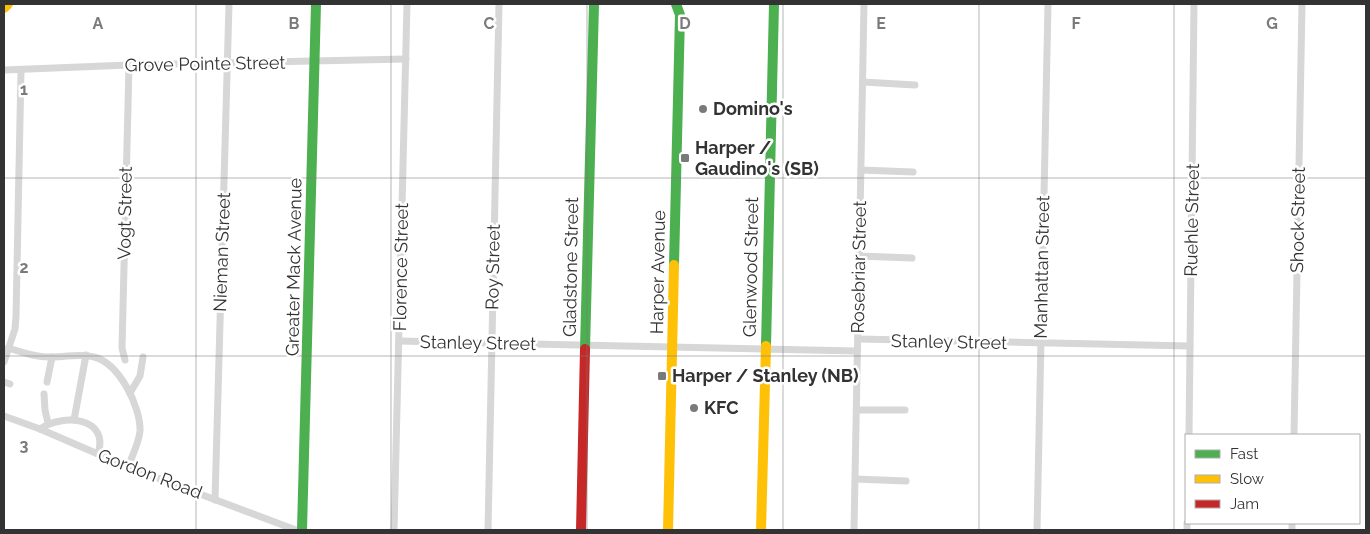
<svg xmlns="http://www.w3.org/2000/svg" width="1370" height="534" viewBox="0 0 1370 534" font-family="Raleway,sans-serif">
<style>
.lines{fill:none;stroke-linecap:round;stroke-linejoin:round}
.street{stroke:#d7d7d7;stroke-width:7}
.fast{stroke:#4caf50;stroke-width:10}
.slow{stroke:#ffc107;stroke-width:10}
.jam{stroke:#c62828;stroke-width:10}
.grid{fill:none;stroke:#7a7a7a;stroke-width:1;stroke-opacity:0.55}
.poi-dot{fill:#7a7a7a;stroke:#fff;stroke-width:2}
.labels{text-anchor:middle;stroke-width:5;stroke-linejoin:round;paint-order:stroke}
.street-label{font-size:18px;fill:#333;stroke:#fff}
.poi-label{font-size:18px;font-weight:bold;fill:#333;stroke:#fff;text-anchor:start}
.grid-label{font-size:16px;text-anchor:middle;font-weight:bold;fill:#7a7a7a;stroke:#fff;stroke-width:5;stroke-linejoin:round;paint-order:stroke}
</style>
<rect width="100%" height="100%" fill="#fff"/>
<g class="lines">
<!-- street -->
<g class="street">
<polyline points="4,70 129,65 406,59"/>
<polyline points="863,82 915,85"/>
<polyline points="861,170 913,172"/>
<polyline points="859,256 912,258"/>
<polyline points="858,339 1190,346"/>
<polyline points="399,341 857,351"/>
<path d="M8 348C22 352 37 358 52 357 67 357 80 353 94 357 119 363 141 407 140 431 139 443 132 456 128 467"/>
<polyline points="125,360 122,348 129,65"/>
<polyline points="4,362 15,329 16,316 21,70"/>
<polyline points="4,382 10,384"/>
<polyline points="47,382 52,357"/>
<polyline points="130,393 140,376 143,357"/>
<polyline points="44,394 45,410 48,423"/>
<polyline points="857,410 905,410"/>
<polyline points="4,416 40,429 128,467 296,530"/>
<polyline points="74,420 86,355"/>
<path d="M40 429C63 413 110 417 98 454"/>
<polyline points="1189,435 1194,4"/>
<polyline points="1294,435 1302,4"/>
<polyline points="856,479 906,481"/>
<polyline points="215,500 229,4"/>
<polyline points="394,530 407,4"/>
<polyline points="488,530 499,4"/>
<polyline points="854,530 864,4"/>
<polyline points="1037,530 1048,4"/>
<polyline points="1187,530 1187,523"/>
<polyline points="1292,530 1292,523"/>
</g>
<!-- fast -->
<g class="fast">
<polyline points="674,265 680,15 676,4"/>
<polyline points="766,346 774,4"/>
<polyline points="585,349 594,4"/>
<polyline points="302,530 316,4"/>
</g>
<!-- slow -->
<g class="slow">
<polyline points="4,8 8,4"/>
<polyline points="668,530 674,265"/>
<polyline points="761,530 766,346"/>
</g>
<!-- jam -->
<polyline class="jam" points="581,530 585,349"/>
</g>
<!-- grid -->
<path class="grid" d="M196 4V530M391 4V530M587 4V530M783 4V530M979 4V530M1174 4V530M4 178H1366M4 356H1366"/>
<!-- markers -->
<g class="poi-dot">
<circle cx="703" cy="109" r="5"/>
<rect x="680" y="153" width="10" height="10" rx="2.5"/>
<rect x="657" y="371" width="10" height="10" rx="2.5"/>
<circle cx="694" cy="408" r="5"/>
</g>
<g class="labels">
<!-- street labels -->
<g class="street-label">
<text transform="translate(205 64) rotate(-1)" y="6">Grove Pointe Street</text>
<text transform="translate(125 213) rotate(-89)" y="6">Vogt Street</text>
<text transform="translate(1192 220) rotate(-89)" y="6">Ruehle Street</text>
<text transform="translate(1298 220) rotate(-89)" y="6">Shock Street</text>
<text transform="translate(222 252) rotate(-88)" y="6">Nieman Street</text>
<text transform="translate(294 267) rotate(-89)" y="6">Greater Mack Avenue</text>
<text transform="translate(401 267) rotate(-89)" y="6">Florence Street</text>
<text transform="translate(493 267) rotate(-89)" y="6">Roy Street</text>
<text transform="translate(571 267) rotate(-89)" y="6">Gladstone Street</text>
<text transform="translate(751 267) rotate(-89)" y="6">Glenwood Street</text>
<text transform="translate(859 267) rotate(-89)" y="6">Rosebriar Street</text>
<text transform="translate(1042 267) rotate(-89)" y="6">Manhattan Street</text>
<text transform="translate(658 272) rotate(-89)" y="6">Harper Avenue</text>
<text transform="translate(949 342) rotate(1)" y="6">Stanley Street</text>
<text transform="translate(478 343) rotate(1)" y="6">Stanley Street</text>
<text transform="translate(150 474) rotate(21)" y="6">Gordon Road</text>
</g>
<!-- poi labels -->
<g class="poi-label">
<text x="713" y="115">Domino's</text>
<text x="695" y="154">Harper /<tspan x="695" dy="21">Gaudino's (SB)</tspan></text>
<text x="672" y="382">Harper / Stanley (NB)</text>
<text x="704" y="414">KFC</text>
</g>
</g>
<g class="grid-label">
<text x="98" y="29">A</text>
<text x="294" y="29">B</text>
<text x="489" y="29">C</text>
<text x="685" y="29">D</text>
<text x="881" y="29">E</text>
<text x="1076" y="29">F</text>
<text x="1272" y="29">G</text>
<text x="24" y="95">1</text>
<text x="24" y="273">2</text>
<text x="24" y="451">3</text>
</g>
<!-- border -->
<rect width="1370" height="534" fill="none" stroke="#333333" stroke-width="10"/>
<!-- legend -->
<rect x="1185" y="434" width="175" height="90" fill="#ffffff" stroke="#adadad"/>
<rect x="1195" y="450" width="25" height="8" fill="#4caf50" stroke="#adadad"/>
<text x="1230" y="459" font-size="15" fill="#333333">Fast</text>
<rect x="1195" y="475" width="25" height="8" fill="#ffc107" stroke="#adadad"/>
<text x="1230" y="484" font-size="15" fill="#333333">Slow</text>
<rect x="1195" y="500" width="25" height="8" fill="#c62828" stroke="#adadad"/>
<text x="1230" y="509" font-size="15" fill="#333333">Jam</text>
</svg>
